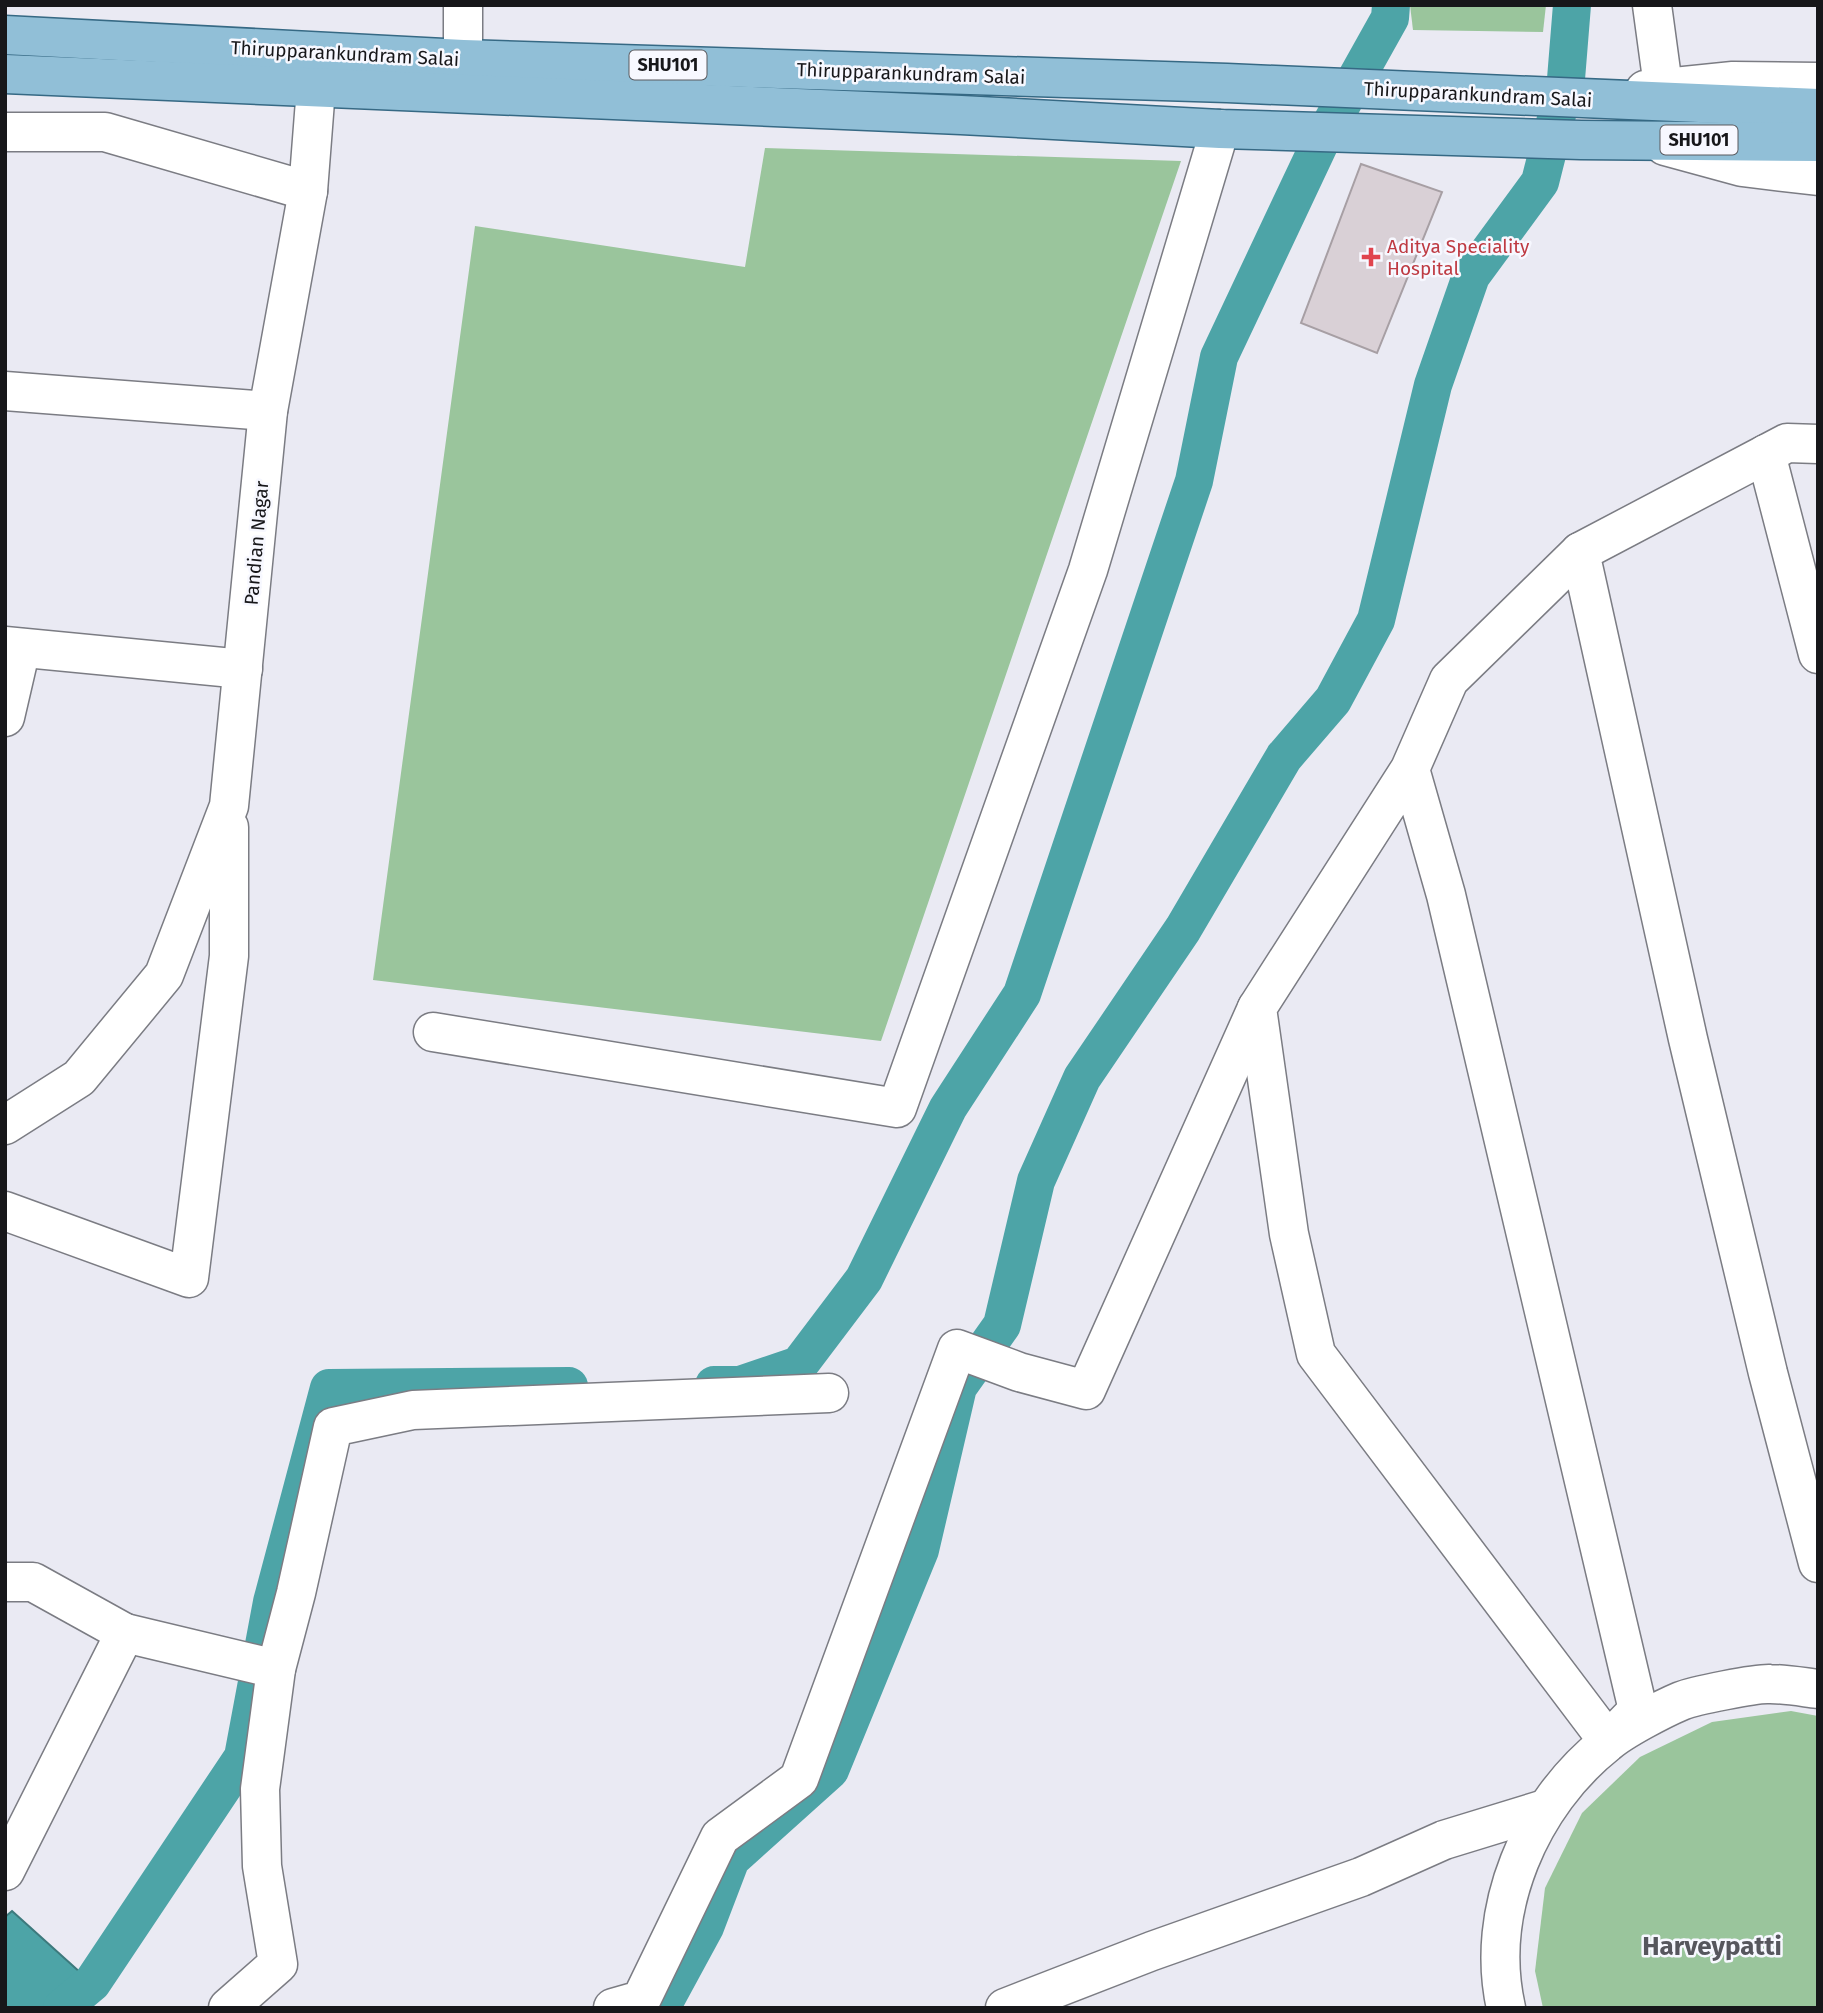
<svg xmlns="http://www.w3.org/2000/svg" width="1823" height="2013" viewBox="0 0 1823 2013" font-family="'Fira Sans',sans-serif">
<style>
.green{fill:#9ac59c}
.water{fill:#4da4a7;stroke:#3d7a7d;stroke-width:2}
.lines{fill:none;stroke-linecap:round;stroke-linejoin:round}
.canal{stroke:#4da4a7;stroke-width:38}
.building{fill:#d9d0d6;stroke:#a79fa4;stroke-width:2}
.minor-casing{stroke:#7b7c83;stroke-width:41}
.major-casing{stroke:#366984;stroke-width:41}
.minor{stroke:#fff;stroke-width:38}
.major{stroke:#91bfd7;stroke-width:38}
.health-dot{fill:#e0444e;stroke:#f7f8ff;stroke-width:2.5}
.labels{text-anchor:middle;stroke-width:5;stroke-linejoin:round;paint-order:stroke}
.shield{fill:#f7f8ff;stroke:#5a5a5f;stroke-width:2}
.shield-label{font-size:18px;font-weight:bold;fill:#17171a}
.street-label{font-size:19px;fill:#17171a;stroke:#f7f8ff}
.health-label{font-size:19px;fill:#be3a42;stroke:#f7f8ff;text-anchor:start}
.district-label{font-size:26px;font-weight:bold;fill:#56565d;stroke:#f7f8ff}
</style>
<rect width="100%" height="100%" fill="#eaeaf3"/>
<!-- green -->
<g class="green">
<polygon points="1410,5 1546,5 1543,32 1413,30"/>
<polygon points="765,148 1181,161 881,1041 373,980 475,226 745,267"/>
<polygon points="1791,1711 1818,1716 1818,2008 1543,2008 1535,1971 1545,1888 1582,1813 1640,1757 1712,1722"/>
</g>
<!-- water -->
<polygon class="water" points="12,1911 92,1983 62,2008 5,2008 5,1917"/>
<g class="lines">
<!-- canal -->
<g class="canal">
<polyline points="714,1385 740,1385 799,1365 864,1279 948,1108 1022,994 1194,481 1219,357 1319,145 1390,18 1391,5"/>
<polyline points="62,2008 92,1983 243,1757 272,1602 329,1388 569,1386"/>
<polyline points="661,2008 705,1927 731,1859 830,1770 920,1550 958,1387 1002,1325 1036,1181 1082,1078 1183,929 1284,757 1333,700 1376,620 1433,385 1471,276 1540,182 1566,79 1572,5"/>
</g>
</g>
<!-- building -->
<polygon class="building" points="1361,164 1442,192 1377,353 1301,323"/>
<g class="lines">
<defs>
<g id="minor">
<polyline points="463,5 463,59"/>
<polyline points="1652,5 1663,86"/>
<polyline points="1645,90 1733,81 1818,82"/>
<polyline points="5,132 105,132 308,191"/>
<polyline points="1665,146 1742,167 1818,176"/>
<polyline points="5,391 268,411"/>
<polyline points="1818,444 1787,443 1580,552 1688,1039 1768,1373 1818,1563"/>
<polyline points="1766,454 1818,654"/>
<polyline points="5,646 243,669"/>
<polyline points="5,717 21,648"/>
<polyline points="1410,769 1446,895 1638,1710 1608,1741 1316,1354 1289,1234 1257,1008 1410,769 1449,680 1580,552"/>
<polyline points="433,1032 897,1108 1088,570 1220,129"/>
<polyline points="5,1125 79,1078 164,975 229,806 268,411 308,191 316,88"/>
<polyline points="5,1211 189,1278 229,956 229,827"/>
<polyline points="5,1582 33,1582 125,1633 5,1871"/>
<polyline points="125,1633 276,1669 296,1593 333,1427 413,1410 829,1393"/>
<polyline points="228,2008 278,1964 262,1866 260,1789 276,1669"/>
<polyline points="613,2008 641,2000 720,1837 799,1779 957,1349 1019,1372 1086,1390 1257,1008"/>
<polyline points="1005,2008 1152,1951 1361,1877 1444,1840 1545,1809"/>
<path d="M1506 2008C1484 1910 1530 1804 1607 1743 1622 1730 1662 1709 1681 1701 1693 1696 1757 1683 1770 1684 1786 1684 1802 1687 1818 1689"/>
</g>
<g id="major">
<polyline points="5,35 463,59 1227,83 1818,108"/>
<polyline points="5,74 961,115 1220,129 1581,140 1818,142"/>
</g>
</defs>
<!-- minor casing -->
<use href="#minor" class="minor-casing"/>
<!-- major casing -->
<use href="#major" class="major-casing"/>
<!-- minor -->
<use href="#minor" class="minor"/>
<!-- major -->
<use href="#major" class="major"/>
</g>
<!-- markers -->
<path class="health-dot" d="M1367.5 246.5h7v7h7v7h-7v7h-7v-7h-7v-7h7z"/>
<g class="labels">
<!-- shield labels -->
<g class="shield">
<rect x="629.5" y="50.5" width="77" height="29" rx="5"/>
<rect x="1660.5" y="125.5" width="77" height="29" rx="5"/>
</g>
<g class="shield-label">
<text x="668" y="71">SHU101</text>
<text x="1699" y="146">SHU101</text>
</g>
<!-- street labels -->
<g class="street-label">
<text transform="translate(345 53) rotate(3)" y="7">Thirupparankundram Salai</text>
<text transform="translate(911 73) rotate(2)" y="7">Thirupparankundram Salai</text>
<text transform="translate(1478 94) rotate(3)" y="7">Thirupparankundram Salai</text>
<text transform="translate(256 543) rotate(-85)" y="7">Pandian Nagar</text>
</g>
<!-- health labels -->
<g class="health-label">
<text x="1387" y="253">Aditya Speciality<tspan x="1387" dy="22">Hospital</tspan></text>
</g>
<!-- district labels -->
<g class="district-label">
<text x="1712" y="1955">Harveypatti</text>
</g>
</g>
<!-- border -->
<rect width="1823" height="2013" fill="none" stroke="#17171a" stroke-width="14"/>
</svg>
